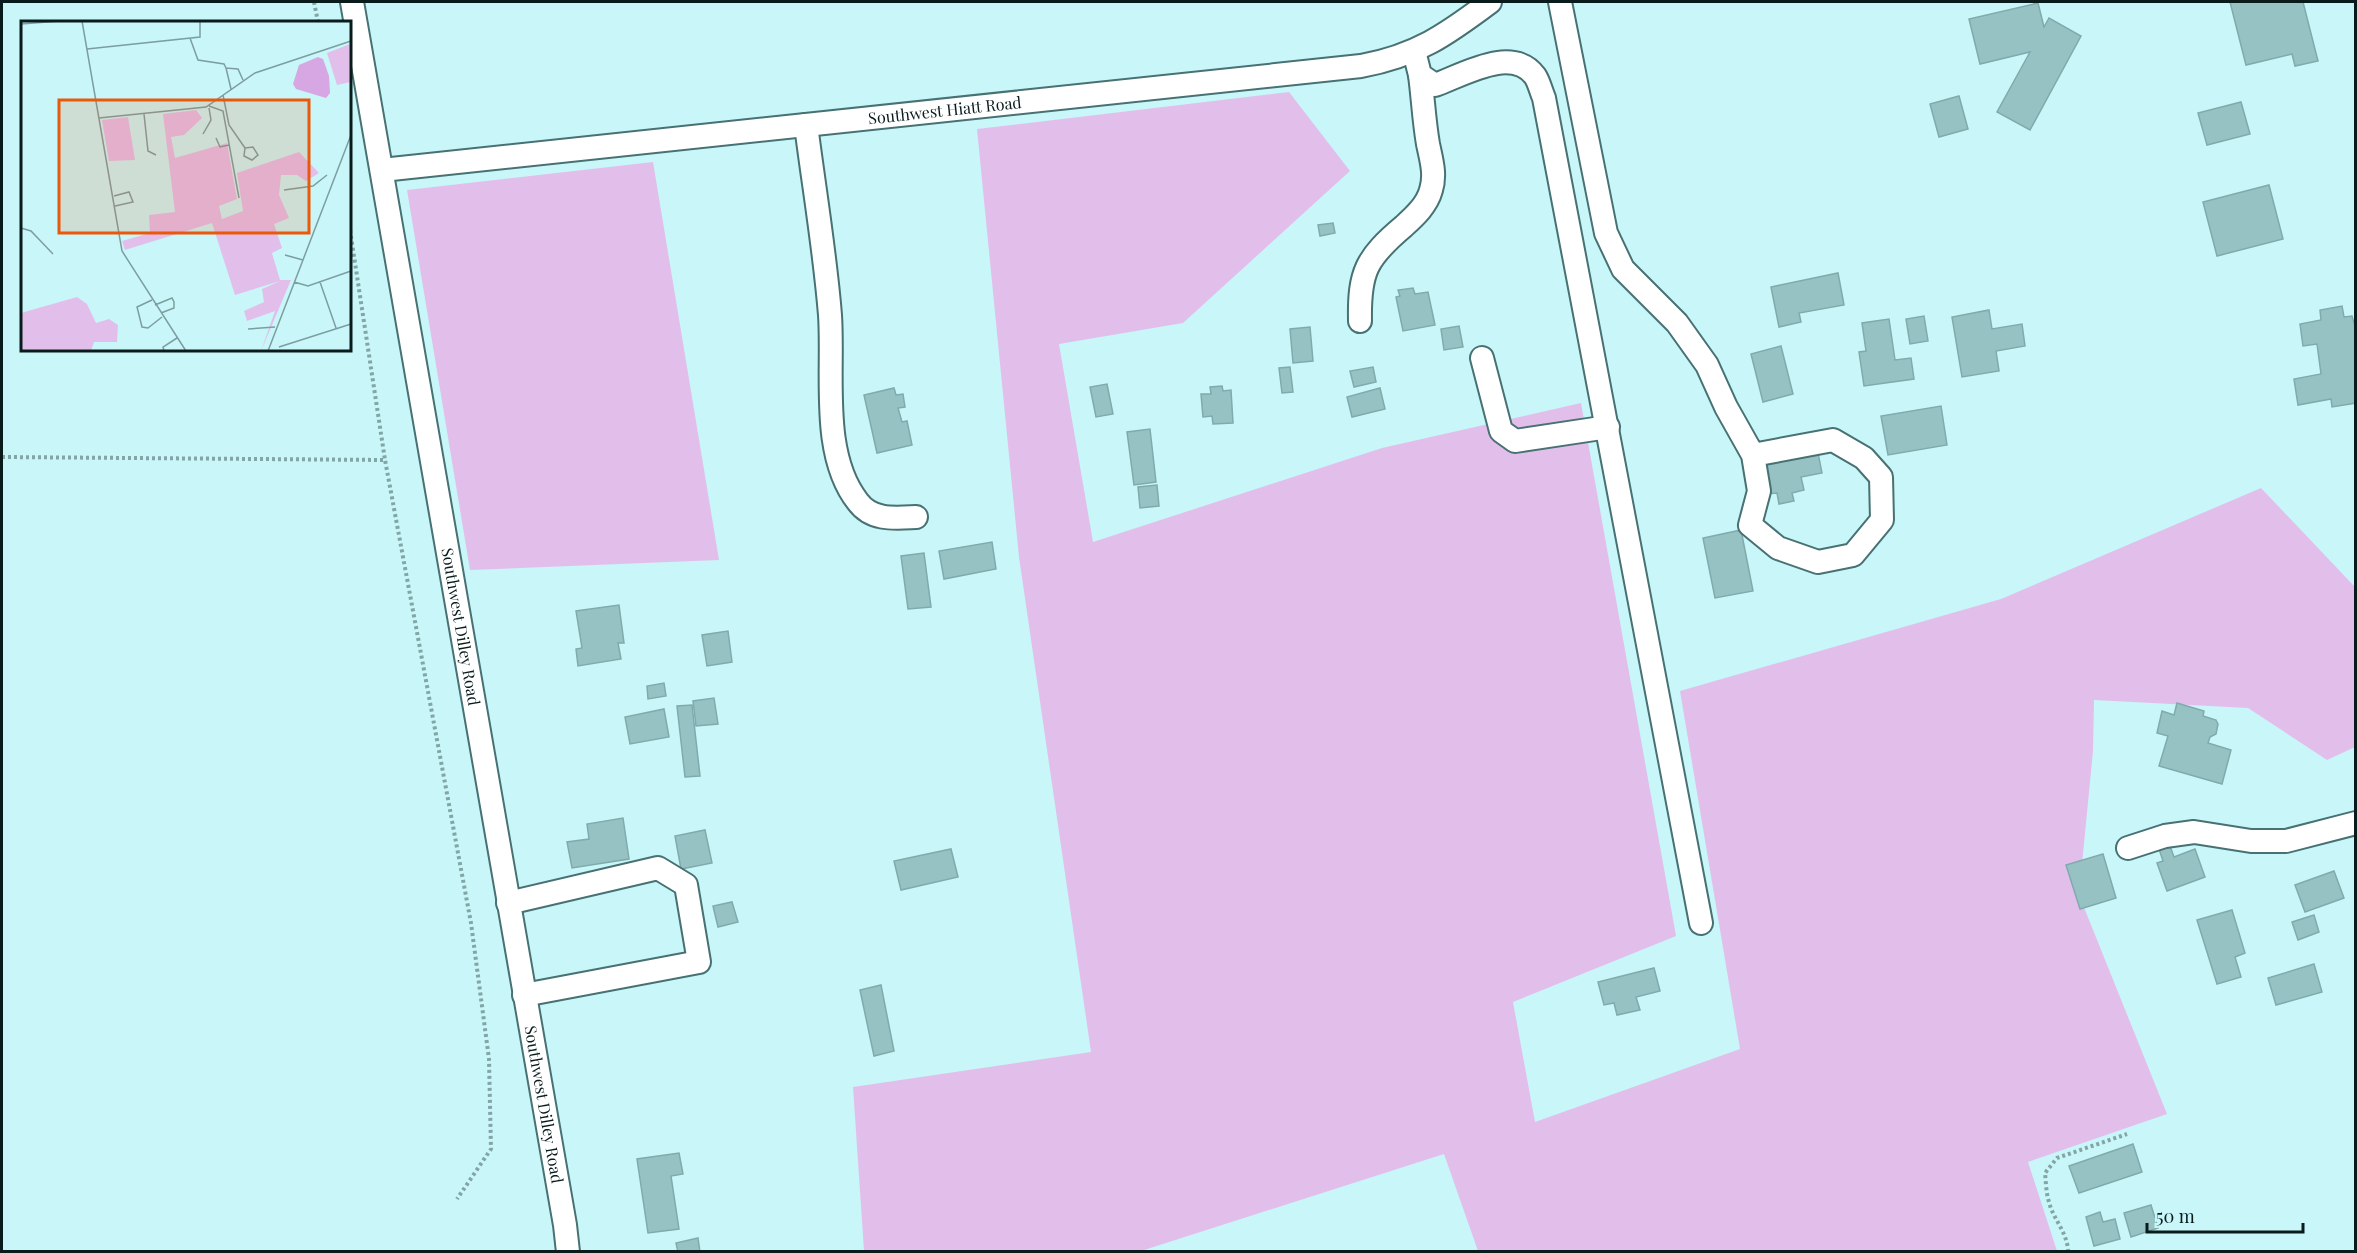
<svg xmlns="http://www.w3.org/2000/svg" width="2357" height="1253" viewBox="0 0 2357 1253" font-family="'Playfair Display',serif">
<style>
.green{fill:#e2bfeb}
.building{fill:#96c2c3;stroke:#80abad;stroke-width:1.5}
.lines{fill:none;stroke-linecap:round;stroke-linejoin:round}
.minor-casing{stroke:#477173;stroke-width:26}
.path{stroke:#82a5a6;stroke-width:4;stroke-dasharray:3 3;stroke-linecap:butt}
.minor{stroke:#fff;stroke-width:22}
.labels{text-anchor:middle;stroke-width:4.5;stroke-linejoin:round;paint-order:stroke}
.street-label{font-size:16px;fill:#0a1b1c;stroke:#c9f6f8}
.inset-road{fill:none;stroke:#7d9ea0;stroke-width:1.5}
.view{fill:#e8590c;fill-opacity:0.15;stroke:#e8590c;stroke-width:3}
.inset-edge{fill:none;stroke:#0a1b1c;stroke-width:3}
</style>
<rect width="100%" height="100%" fill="#c9f6f8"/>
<!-- green -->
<g class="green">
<polygon points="1289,92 1350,171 1183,323 1059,344 1093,542 1382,448 1581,403 1676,936 1513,1002 1535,1122 1740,1049 1680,691 2001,599 2261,488 2355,587 2355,747 2327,760 2248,708 2094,700 2093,751 2079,895 2167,1114 2028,1162 2057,1251 1478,1251 1444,1154 1141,1251 864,1251 853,1087 1091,1052 1019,557 977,129"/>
<polygon points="653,162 719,560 470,570 407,190"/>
</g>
<!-- building -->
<g class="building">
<polygon points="2230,2 2303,2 2318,61 2295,66 2292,54 2246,65"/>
<polygon points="2038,3 2044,27 2049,18 2081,36 2030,130 1997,112 2030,52 1980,64 1969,19"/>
<polygon points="1959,96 1968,129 1939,137 1930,104"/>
<polygon points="2241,102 2250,134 2207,145 2198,113"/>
<polygon points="2269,185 2283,239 2217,256 2203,202"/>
<polygon points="1333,223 1335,233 1320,236 1318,225"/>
<polygon points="1838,273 1844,305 1799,313 1801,322 1779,327 1771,287"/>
<polygon points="1413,288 1415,294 1428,292 1435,325 1403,331 1396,297 1400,296 1398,290"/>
<polygon points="2342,306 2344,317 2352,316 2356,330 2356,403 2332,407 2331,399 2298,405 2294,379 2321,374 2317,344 2303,346 2300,324 2321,320 2320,310"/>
<polygon points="1989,310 1992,329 2022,324 2025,346 1996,351 1999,371 1962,377 1952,317"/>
<polygon points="1924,316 1928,341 1910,344 1906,319"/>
<polygon points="1889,319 1895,360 1911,358 1914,379 1864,386 1859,352 1866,351 1862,323"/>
<polygon points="1459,326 1463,347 1444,350 1441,329"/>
<polygon points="1310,327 1313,361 1293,363 1290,329"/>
<polygon points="1781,346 1793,394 1763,402 1751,354"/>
<polygon points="1290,367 1293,392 1282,393 1279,368"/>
<polygon points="1373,367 1376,382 1354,387 1350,371"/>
<polygon points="1107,384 1113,414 1096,417 1090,387"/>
<polygon points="1222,386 1223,391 1231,390 1233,423 1213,424 1212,416 1203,417 1201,394 1211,394 1210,387"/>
<polygon points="894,388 896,395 903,394 905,407 898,408 902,422 907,421 912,445 877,453 864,395"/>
<polygon points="1380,388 1385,409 1352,417 1347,397"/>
<polygon points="1941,406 1947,445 1888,455 1881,416"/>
<polygon points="1150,429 1156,482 1134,485 1127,432"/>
<polygon points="1817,448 1822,473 1801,477 1804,490 1792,493 1794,501 1779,504 1777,493 1767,494 1761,458"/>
<polygon points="1157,485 1159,506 1140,508 1138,487"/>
<polygon points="1741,530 1753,591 1715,598 1703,538"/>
<polygon points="992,542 996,569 944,579 939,551"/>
<polygon points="924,553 931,607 908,609 901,556"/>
<polygon points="619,605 624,643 618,643 621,659 578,666 576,649 582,648 576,611"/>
<polygon points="728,631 732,662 707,666 702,635"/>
<polygon points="664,683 666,696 648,699 647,686"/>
<polygon points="714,698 718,724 696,726 693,701"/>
<polygon points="2177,703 2204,711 2203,716 2216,720 2218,724 2216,734 2210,737 2208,743 2231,750 2222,784 2159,766 2168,736 2157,733 2162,711 2174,715"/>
<polygon points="692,705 700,776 685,777 677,706"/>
<polygon points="664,709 669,737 630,744 625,717"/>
<polygon points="623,818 629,859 572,868 567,842 589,839 587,824"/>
<polygon points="705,830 712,863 681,869 675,836"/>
<polygon points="2170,846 2174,857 2195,849 2205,877 2167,891 2157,863 2163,861 2159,849"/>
<polygon points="951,849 958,877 901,890 894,861"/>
<polygon points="2103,854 2116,898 2080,909 2066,865"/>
<polygon points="2334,871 2344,898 2305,912 2295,885"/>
<polygon points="732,902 738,922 718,927 713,906"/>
<polygon points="2232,910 2245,953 2235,957 2241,977 2217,984 2197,920"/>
<polygon points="2314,915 2319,932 2298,940 2292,922"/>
<polygon points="2314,964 2322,992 2276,1005 2268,978"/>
<polygon points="1654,968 1660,991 1636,997 1640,1010 1617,1015 1614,1003 1604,1005 1598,982"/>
<polygon points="881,985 894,1051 874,1056 860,990"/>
<polygon points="2133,1144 2142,1172 2079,1193 2069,1166"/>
<polygon points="679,1153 683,1174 671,1176 679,1229 648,1233 637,1159"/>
<polygon points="2151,1205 2158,1228 2131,1237 2124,1213"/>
<polygon points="2100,1212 2103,1222 2115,1219 2120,1239 2094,1246 2086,1217"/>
<polygon points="698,1238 700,1252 678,1252 676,1243"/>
</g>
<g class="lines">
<defs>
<g id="minor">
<path id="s1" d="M352 2 565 1225 568 1252"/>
<polyline points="1560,2 1606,233 1623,269 1677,323 1707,365 1726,407 1753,455 1759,491 1750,525 1778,548 1818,562 1853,555 1882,520 1881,477 1864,458 1833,440 1753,455"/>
<path d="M1414 51 1420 75 1435 85C1463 75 1512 45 1535 76 1539 82 1541 91 1544 98L1701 923"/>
<path d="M806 125C814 188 825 252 830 315 834 374 820 454 858 502 872 521 895 518 916 517"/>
<path id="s2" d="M382 170 1361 66C1416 56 1446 35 1490 2"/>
<path d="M1360 321C1359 272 1366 258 1404 226 1415 216 1427 205 1431 190 1436 174 1431 159 1428 144 1424 121 1423 98 1420 75"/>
<polyline points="1482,358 1501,431 1515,441 1608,427"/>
<polyline points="2128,848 2165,836 2194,832 2251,841 2286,841 2356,823"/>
<polyline points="508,903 658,868 686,885 699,962 524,995"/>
</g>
</defs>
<!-- minor casing -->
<use href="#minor" class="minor-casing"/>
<!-- path -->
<g class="path">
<polyline points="314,2 318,22"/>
<polyline points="350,230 385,460"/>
<polyline points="2,457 385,460 471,923 489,1059 491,1149 457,1199"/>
<path d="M2068 1252C2068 1233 2053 1219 2049 1202 2046 1193 2046 1182 2045 1173L2057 1158 2127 1134"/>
</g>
<!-- minor -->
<use href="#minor" class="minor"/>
</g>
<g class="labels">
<!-- street labels -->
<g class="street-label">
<text dy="6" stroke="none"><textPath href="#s2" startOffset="566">Southwest Hiatt Road</textPath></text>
<text dy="6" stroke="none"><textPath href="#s1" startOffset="634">Southwest Dilley Road</textPath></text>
<text dy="6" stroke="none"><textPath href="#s1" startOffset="1119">Southwest Dilley Road</textPath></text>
</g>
</g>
<!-- overview -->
<g transform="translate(21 21)">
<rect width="330" height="330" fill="#c9f6f8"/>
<path d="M329 23 330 61 316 64 306 32ZM175 89 181 97 163 114 150 116 154 137 206 122 216 178 198 185 201 198 222 190 216 152 278 131 298 152 285 160 276 154H260L258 174 268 197 253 203 261 227 251 232 259 259H270L240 330 254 290 226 300 223 290 243 281 241 268 259 260 214 274 191 202 104 229 101 220 129 212 128 194 154 191 142 93ZM107 96 114 139 88 140 81 99ZM56 276 66 283 75 302 88 298 97 304 96 321H73L70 330H0V292Z" fill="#e2bfeb"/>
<path d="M297 36 302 38 308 55 309 72 305 77 275 68 272 63 278 44Z" fill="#d6a7e2"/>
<path class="inset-road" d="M61 0 101 230 165 330M0 3 39 0M169 17 177 39 203 43 205 47M66 28 179 16V0M210 68 205 47 217 48 222 59M202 74 208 104 224 127 223 135 231 139 237 134 232 126 224 127M188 85 202 90 218 177M123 93 127 130 135 134M78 97 185 86 234 52 330 20M182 113 190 99 188 87M195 117 199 126 208 124M263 169 292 165 306 154M93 175 108 171 112 181 94 185M0 207 10 210 32 233M264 234 282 239M273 261 287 265 330 250M299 261 315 307M131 279 116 286 121 306 127 307 141 296M134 284 151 277 153 281V287L140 292M227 308 254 306M258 326 330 303M143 330 142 326 156 317M247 330 330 114"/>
<path class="view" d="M38 79H288V212H38Z"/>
<rect width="330" height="330" class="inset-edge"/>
</g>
<!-- border -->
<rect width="2357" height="1253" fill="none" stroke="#0a1b1c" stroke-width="6"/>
<!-- scale -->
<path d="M2147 1223v9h156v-9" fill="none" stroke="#0a1b1c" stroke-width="3"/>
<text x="2156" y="1223" font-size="18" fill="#0a1b1c" stroke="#c9f6f8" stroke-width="4.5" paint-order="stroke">50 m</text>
</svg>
